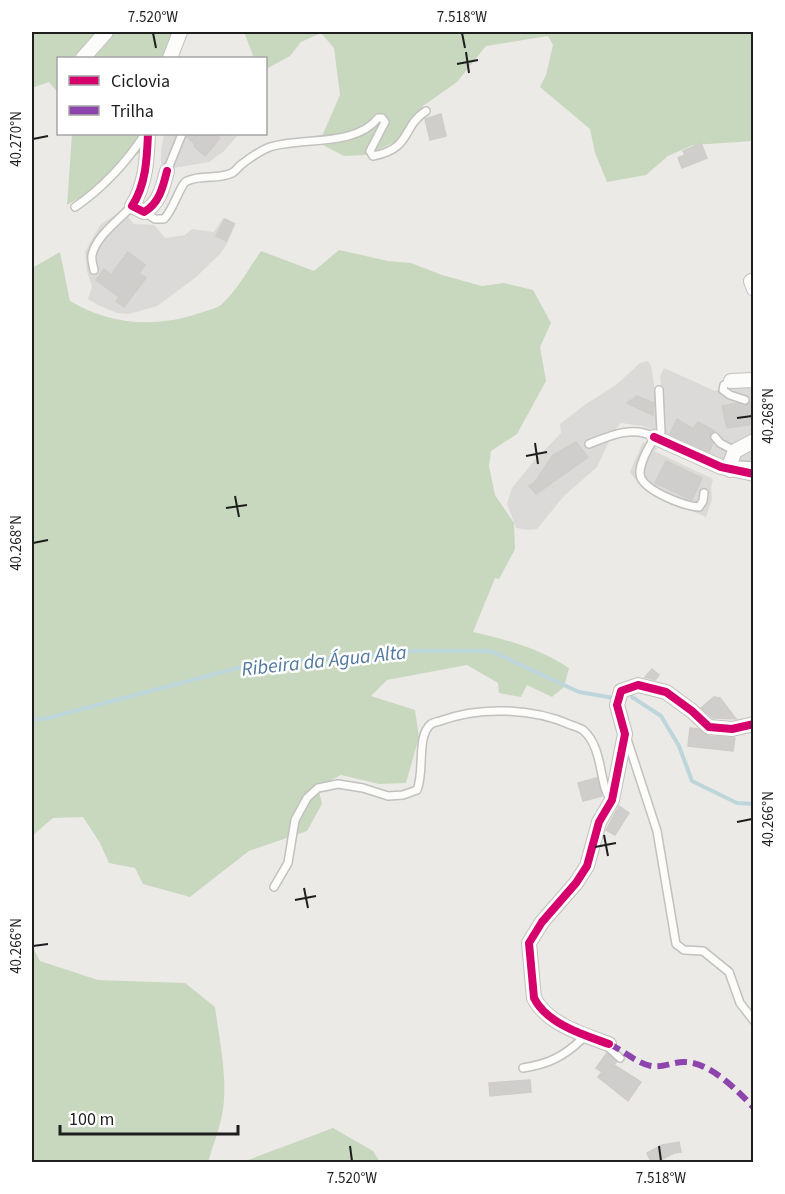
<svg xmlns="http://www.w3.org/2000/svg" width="785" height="1194" viewBox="0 0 785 1194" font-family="'Source Sans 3',sans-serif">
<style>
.residential{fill:#dbdad8}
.forest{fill:#c8d8be}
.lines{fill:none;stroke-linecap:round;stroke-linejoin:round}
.stream{stroke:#bdd6dc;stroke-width:4}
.building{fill:#d0cecc;stroke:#cfccc9;stroke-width:1.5}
.service-casing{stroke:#c2c1bf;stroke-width:10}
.minor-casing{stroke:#c2c1bf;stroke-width:16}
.service{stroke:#fcfcfb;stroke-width:7}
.minor{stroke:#fcfcfb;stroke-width:14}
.quiet{stroke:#8e44ad;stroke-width:6;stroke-dasharray:12 6;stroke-linecap:butt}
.cycleway-casing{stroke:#fff;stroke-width:11}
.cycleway{stroke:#d6006c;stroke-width:8}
.ticks{fill:none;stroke:#1e1e1e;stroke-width:2}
.labels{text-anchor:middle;stroke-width:5;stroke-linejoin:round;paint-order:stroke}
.water-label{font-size:20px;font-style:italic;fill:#51779c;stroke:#fff}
.neatline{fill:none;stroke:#1e1e1e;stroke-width:2}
.ticks-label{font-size:15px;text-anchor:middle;fill:#1e1e1e}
</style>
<rect width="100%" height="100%" fill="#eceae7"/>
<!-- residential -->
<g class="residential">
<polygon points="164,134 239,134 224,151 209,162 174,168 161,164 161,151"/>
<polygon points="122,210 134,224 154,225 165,238 185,235 192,229 214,232 223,218 236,223 227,244 219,255 195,278 157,306 129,314 117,313 98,305 88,299 92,287 87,271 85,252 100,225"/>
<polygon points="647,361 651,365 656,398 659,424 656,431 642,426 621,423 614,431 597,467 564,496 537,529 528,530 516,528 507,504 512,488 534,461 561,433 560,424 586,404 616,385 640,363"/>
<polygon points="664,368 715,391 730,384 753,384 753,438 735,445 721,464 665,435 660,376"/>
<polygon points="643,442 658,448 654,451 713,479 711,488 712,499 706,517 659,497 644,488 635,479 630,472"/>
<polygon points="753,447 753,472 737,461 741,453"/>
</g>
<!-- forest -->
<g class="forest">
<polygon points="32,32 101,32 73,58 58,58 58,73 56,76 58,78 58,93 49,82 32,88"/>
<polygon points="114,32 186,32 173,58 91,58"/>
<polygon points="244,32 753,32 753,141 693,145 668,156 646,175 607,182 595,153 590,129 540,87 546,75 553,45 548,36 486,46 457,82 423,106 405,137 367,155 344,156 319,143 340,95 334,48 321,33 301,42 290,56 266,69 266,58 254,58"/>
<polygon points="72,134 152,134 148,146 81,197 67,205"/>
<path d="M339 250 388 261 411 263 442 275 482 286 504 283 533 290 551 323 540 347 546 381 517 434 491 451 489 466 495 495 514 523 515 549 499 579 495 578 473 632C508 640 538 648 569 668L564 687 552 697 527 685 521 697 499 693 498 683 467 665 387 680 371 696 415 710 419 737 406 783 379 784 341 775 318 787 322 804 307 831 249 851 190 897 143 884 135 868 109 863 100 843 83 817 53 818 32 836V268L60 252 70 301C112 326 157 328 203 312 209 310 219 308 223 303 238 289 249 268 261 251L314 271Z"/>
<path d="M32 946 40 961 98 980 185 983 215 1007C219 1037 226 1069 224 1100 223 1121 214 1142 208 1162H32Z"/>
<polygon points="333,1128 373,1151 380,1162 243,1162"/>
</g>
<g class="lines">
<!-- stream -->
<g class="stream">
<polyline points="632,697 661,716 679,746 692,781 737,803 754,804"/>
<polyline points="32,720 48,718 253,664 417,651 491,651 579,692 614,698"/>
</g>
</g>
<!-- building -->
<g class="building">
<polygon points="441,114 446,136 430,140 425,119"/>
<polygon points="188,134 215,134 220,138 205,156 194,146 195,144 187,137"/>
<polygon points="701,143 707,158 682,168 678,158 685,155 683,151"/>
<polygon points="225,219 234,224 226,241 216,236"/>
<polygon points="128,252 145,265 139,273 146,278 124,307 116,301 119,297 96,280 104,269 111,275"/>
<polygon points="637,396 654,403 653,415 627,403"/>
<polygon points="753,400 753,424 727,428 722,406 738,403 746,406"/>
<polygon points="677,419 693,429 698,422 715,431 710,436 713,443 709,452 670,434"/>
<polygon points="576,442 588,457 536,494 529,486 535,482 553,455"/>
<polygon points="666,461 702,478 692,500 655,483"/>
<polygon points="652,669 659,675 655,680 645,677"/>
<polygon points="714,697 720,698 736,719 713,718 701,708"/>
<polygon points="690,728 698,729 708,736 735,738 733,751 688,746"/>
<polygon points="597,778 602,796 583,801 578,783"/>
<polygon points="619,806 629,813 615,835 606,830"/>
<polygon points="607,1053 616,1062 614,1065 641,1082 628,1101 598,1077 602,1072 596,1068"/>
<polygon points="530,1080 531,1092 490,1096 489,1083"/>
<polygon points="679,1142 681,1152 674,1153 657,1162 651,1162 647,1153 662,1145"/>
</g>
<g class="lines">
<defs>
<g id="service">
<polyline points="167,171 182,134"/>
<path d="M75 207C104 187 126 163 145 134"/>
<path d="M144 212 155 219H164C174 209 180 184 187 181 202 174 218 180 232 173 236 171 239 166 242 164 251 157 259 151 270 147 301 137 356 147 378 118H382L385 122 370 151 373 156C413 148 401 127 426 111"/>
<path d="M94 270C93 265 91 259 92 255 96 236 119 220 132 206"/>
<polyline points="731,381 724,385 723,390 730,395 745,400"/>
<path d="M659 390 661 432C653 438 649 446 645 455 642 462 638 471 641 478 648 492 684 506 699 507L703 501 704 493"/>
<polyline points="715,437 720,443 735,451"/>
<path d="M589 444C609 436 633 425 654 437"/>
<polyline points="739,465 754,466"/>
<polyline points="627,739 657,831 676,944 684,950 703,951 729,972 740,1003 754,1021"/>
<path d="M274 887 288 863 295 820 307 798 318 788 338 784 363 788 388 796 403 795 417 790C425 772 416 736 431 724 434 722 437 722 440 721 480 706 532 708 571 725 574 726 580 728 583 730 605 749 598 788 612 800"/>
<polyline points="605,1044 620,1058"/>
<path d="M523 1068C548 1064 563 1057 581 1040V1032"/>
</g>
<g id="minor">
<polyline points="83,58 106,32"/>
<polyline points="170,58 180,32"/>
<path d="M148 134C147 158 146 185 132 206L144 212C159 204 163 187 167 171"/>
<polyline points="751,281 754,289"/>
<polyline points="731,381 754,380"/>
<polyline points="654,437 721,467 754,474"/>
<polyline points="730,470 731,461 735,451 754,441"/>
<path d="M609 1044C584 1035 547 1024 534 998L529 943 542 922 576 883 587 866 599 822 612 800 625 734 617 705 621 691 638 685 666 692 692 711 709 727 732 729 754 724"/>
</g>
</defs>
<!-- service casing -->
<use href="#service" class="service-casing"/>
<!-- minor casing -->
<use href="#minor" class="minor-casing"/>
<!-- service -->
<use href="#service" class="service"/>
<!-- minor -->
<use href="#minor" class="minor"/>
<!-- quiet -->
<path class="quiet" d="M609 1044C623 1050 636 1063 651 1066 662 1068 673 1062 684 1062 710 1062 737 1090 754 1108"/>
<defs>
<g id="cycleway">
<path d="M148 134C147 158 146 185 132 206L144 212C159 204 163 187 167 171"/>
<polyline points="654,437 721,467 754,474"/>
<path d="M609 1044C584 1035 547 1024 534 998L529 943 542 922 576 883 587 866 599 822 612 800 625 734 617 705 621 691 638 685 666 692 692 711 709 727 732 729 754 724"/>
</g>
</defs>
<!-- cycleway casing -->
<use href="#cycleway" class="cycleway-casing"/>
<!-- cycleway -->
<use href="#cycleway" class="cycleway"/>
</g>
<!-- ticks -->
<path class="ticks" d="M153 33 156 48M462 33 465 48M466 52 469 73M457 64 478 60M33 139 48 136M737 418 752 416M535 443 538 464M526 456 547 452M235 496 239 517M226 508 247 505M33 543 48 540M737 822 752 819M604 835 608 856M595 847 616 843M304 888 308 908M295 900 316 896M33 946 48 944M350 1146 352 1161M659 1146 661 1161"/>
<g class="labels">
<!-- water labels -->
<g class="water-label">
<text transform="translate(324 660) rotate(-6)" y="7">Ribeira da Água Alta</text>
</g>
</g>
<!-- border -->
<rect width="785" height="1194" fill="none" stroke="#ffffff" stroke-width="66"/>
<!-- legend -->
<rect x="57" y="57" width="210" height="78" fill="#ffffff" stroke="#a5a5a5" stroke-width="1.5"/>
<rect x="69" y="76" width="30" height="9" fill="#d6006c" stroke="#a5a5a5" stroke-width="1.5"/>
<text x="111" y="87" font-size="18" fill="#1e1e1e">Ciclovia</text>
<rect x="69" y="106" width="30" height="9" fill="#8e44ad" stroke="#a5a5a5" stroke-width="1.5"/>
<text x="111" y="117" font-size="18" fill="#1e1e1e">Trilha</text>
<!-- scale -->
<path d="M60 1125v9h178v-9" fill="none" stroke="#1e1e1e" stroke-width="3"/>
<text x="69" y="1125" font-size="18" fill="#1e1e1e" stroke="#ffffff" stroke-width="4.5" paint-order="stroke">100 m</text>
<rect x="33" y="33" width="719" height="1128" class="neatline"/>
<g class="ticks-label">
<text x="153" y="22">7.520°W</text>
<text x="462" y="22">7.518°W</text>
<text transform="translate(16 139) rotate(-90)" y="5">40.270°N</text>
<text transform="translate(768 416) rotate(-90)" y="5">40.268°N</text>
<text transform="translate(16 543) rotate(-90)" y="5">40.268°N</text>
<text transform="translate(768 819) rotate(-90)" y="5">40.266°N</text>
<text transform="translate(16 946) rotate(-90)" y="5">40.266°N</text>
<text x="352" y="1183">7.520°W</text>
<text x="661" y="1183">7.518°W</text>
</g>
</svg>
